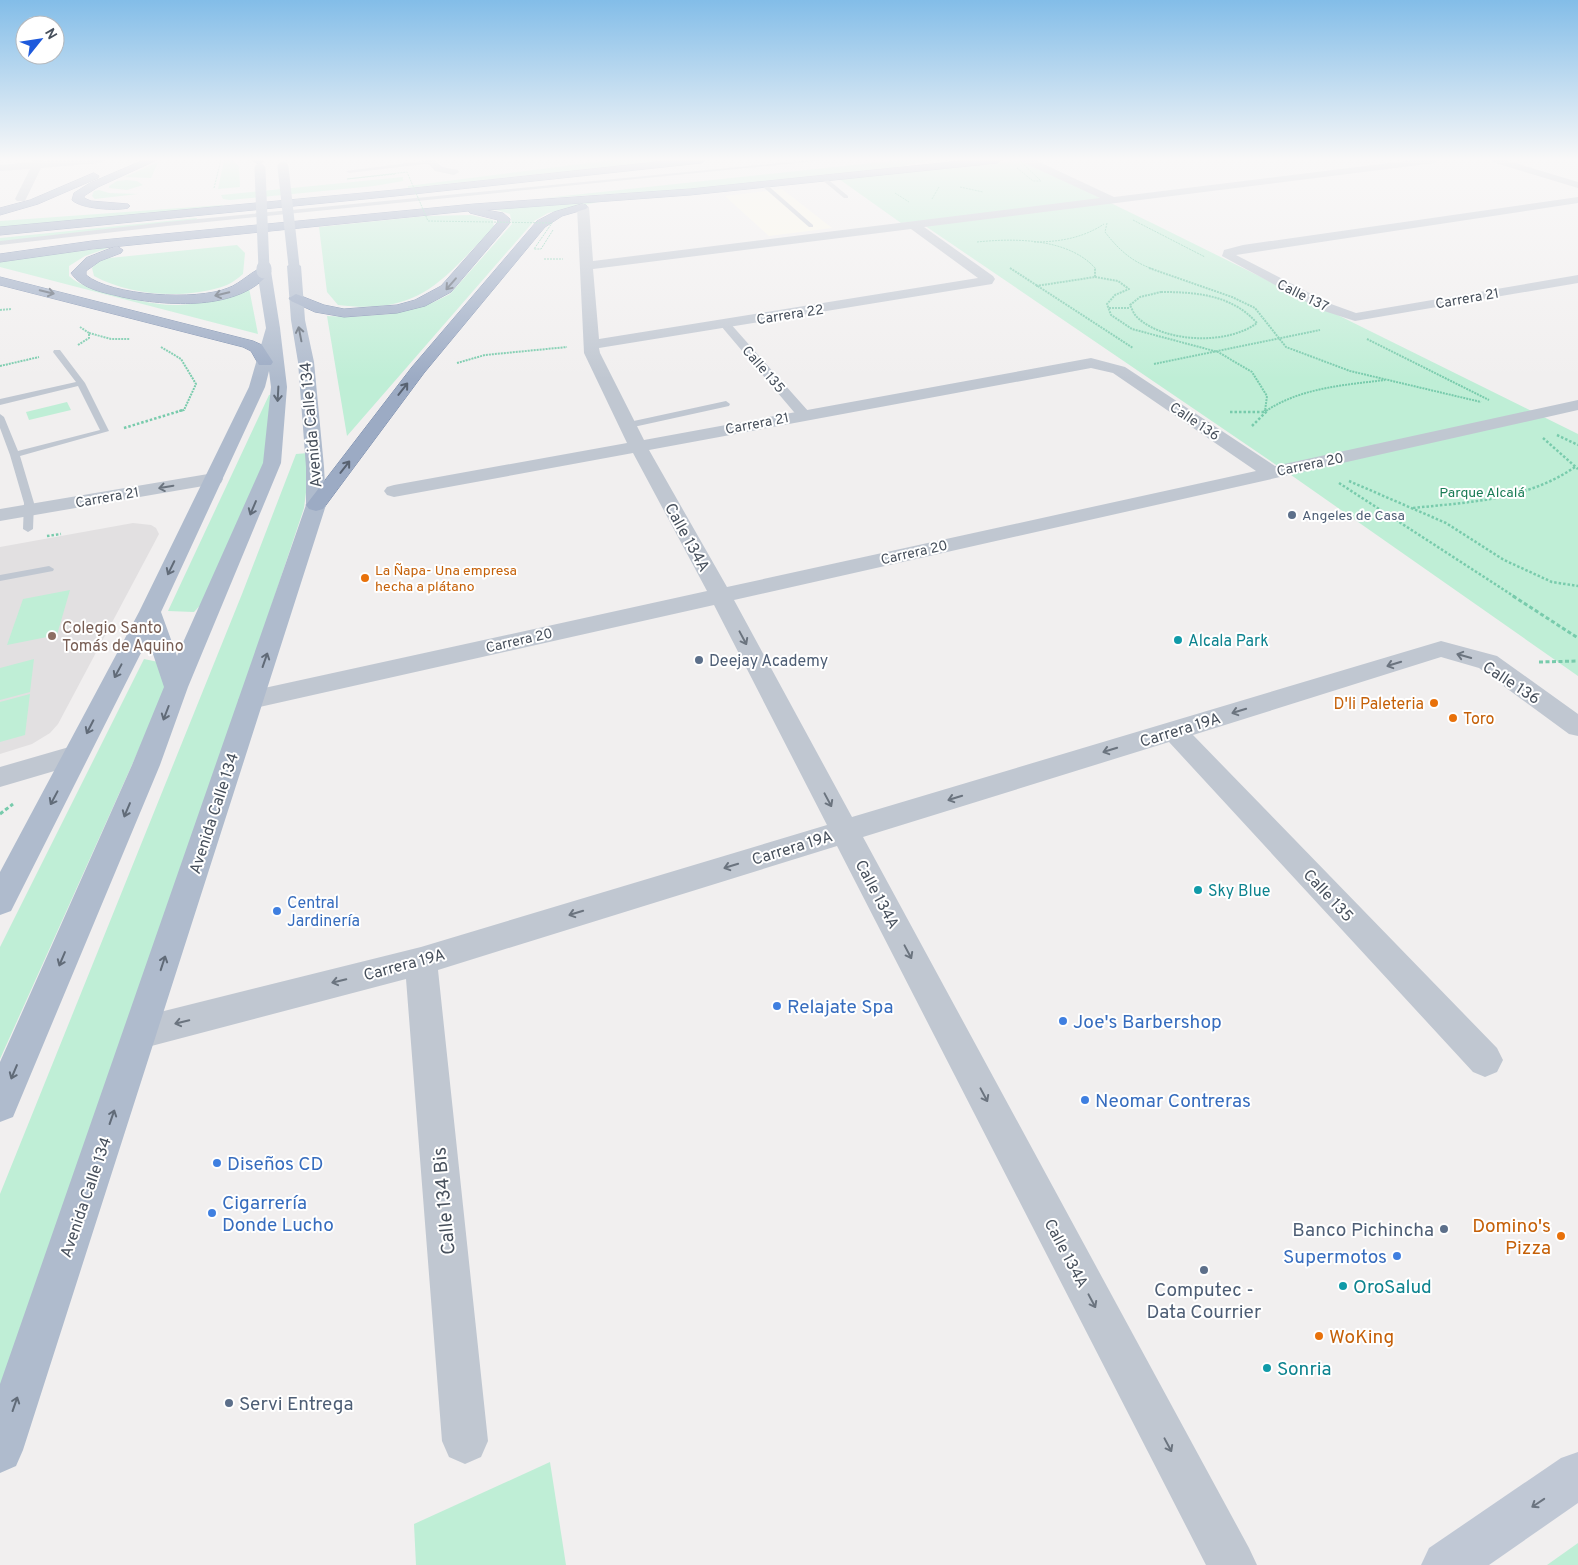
<svg xmlns="http://www.w3.org/2000/svg" width="1578" height="1565" viewBox="0 0 1578 1565" font-family="Overpass,sans-serif">
<style>
.commercial{fill:#fbf8e9}
.education{fill:#e2e0e1}
.green{fill:#bfeed6}
.lines{fill:none;stroke-linecap:round;stroke-linejoin:round}
.trunk-casing{stroke:#7386a8;stroke-width:1}
.path-far3{stroke:#78cbac;stroke-width:1;stroke-dasharray:2 1;stroke-linecap:butt}
.path-far2{stroke:#78cbac;stroke-width:2;stroke-dasharray:2 1;stroke-linecap:butt}
.path-far1{stroke:#78cbac;stroke-width:2.5;stroke-dasharray:2.5 2;stroke-linecap:butt}
.path{stroke:#78cbac;stroke-width:3;stroke-dasharray:4 2.5;stroke-linecap:butt}
.service{fill:#c0c7d1;fill-rule:evenodd}
.pedestrian{fill:#c0c7d1;fill-rule:evenodd}
.minor{fill:#c0c7d1;fill-rule:evenodd}
.secondary{fill:#c0c8d5;fill-rule:evenodd}
.primary{fill:#afbbcd;fill-rule:evenodd}
.trunk{fill:#9cabc4;fill-rule:evenodd}
.path-bridge{stroke:#78cbac;stroke-width:1;stroke-dasharray:2 1;stroke-linecap:butt}
.primary-bridge-far1{stroke:#afbbcd;stroke-width:11}
.primary-bridge{stroke:#afbbcd;stroke-width:15}
.oneway{stroke:#586271}
.oneway2{stroke:#616b78}
.oneway3{stroke:#6b747f}
.oneway4{stroke:#6b7480}
.service-dot{fill:#5c6f8a;stroke:#fff;stroke-width:2}
.food-dot{fill:#e8710a;stroke:#fff;stroke-width:2}
.education-dot{fill:#8d6e63;stroke:#fff;stroke-width:2}
.culture-dot{fill:#0f9aa8;stroke:#fff;stroke-width:2}
.shop-dot{fill:#3f7fe0;stroke:#fff;stroke-width:2}
.labels{text-anchor:middle;stroke-width:4;stroke-linejoin:round;paint-order:stroke}
.far-street-label{font-size:14px;fill:#47505c;stroke:#fff}
.far-park-label{font-size:14px;fill:#1a7c56;stroke:#fff}
.far-service-label{font-size:14px;fill:#4e5e75;stroke:#fff;text-anchor:start}
.far-food-label{font-size:14px;fill:#c56008;stroke:#fff;text-anchor:start}
.street-label{font-size:16px;fill:#47505c;stroke:#fff}
.education-label{font-size:16px;fill:#785e54;stroke:#fff;text-anchor:start}
.culture-label{font-size:16px;fill:#0d838f;stroke:#fff;text-anchor:start}
.service-label{font-size:16px;fill:#4e5e75;stroke:#fff;text-anchor:start}
.food-label{font-size:16px;fill:#c56008;stroke:#fff;text-anchor:end}
.shop-label{font-size:16px;fill:#366cbe;stroke:#fff;text-anchor:start}
.near-shop-label{font-size:19px;fill:#366cbe;stroke:#fff;text-anchor:start}
.near-street-label{font-size:19px;fill:#47505c;stroke:#fff}
.near-food-label{font-size:19px;fill:#c56008;stroke:#fff;text-anchor:end}
.near-service-label{font-size:19px;fill:#4e5e75;stroke:#fff;text-anchor:end}
.near-culture-label{font-size:19px;fill:#0d838f;stroke:#fff;text-anchor:start}
</style>
<rect width="100%" height="100%" fill="#f1efef"/>
<!-- commercial -->
<polygon class="commercial" points="782,189 832,228 769,236 725,196"/>
<!-- education -->
<polygon class="education" points="133,523 151,525 156,528 159,534 58,724 50,733 32,744 0,754 0,547"/>
<!-- green -->
<g class="green">
<polygon points="224,160 234,160 239,167 240,187 218,189"/>
<polygon points="612,160 676,160 408,188 408,186"/>
<polygon points="901,160 931,160 884,170 697,189 545,198"/>
<polygon points="1022,160 1154,224 1578,434 1578,676 1291,475 918,221 901,223 839,179"/>
<polygon points="158,162 151,178 125,177"/>
<polygon points="403,177 403,181 374,186 230,200 223,199 221,195"/>
<polygon points="126,180 137,181 143,185 127,190 109,188 109,186 117,181"/>
<polygon points="99,190 109,193 138,194 95,199 92,196 94,191"/>
<polygon points="603,201 548,213 534,221 347,436 327,316 349,317 391,314 434,302 450,294 512,224 510,214 490,208"/>
<polygon points="223,205 222,206 0,228 0,221"/>
<path d="M471 215 493 220 494 227C441 281 421 315 338 305L327 292 319 227 426 216Z"/>
<polygon points="197,218 196,220 0,242 0,238"/>
<path d="M237 245 245 253 243 274C238 278 232 283 227 285 187 300 131 296 94 276L92 268 100 259Z"/>
<path d="M111 247 85 256 69 266V276C80 286 93 288 107 292 130 298 155 306 179 305 203 304 227 296 249 288L258 334 0 267V261Z"/>
<polygon points="273,394 266,462 207,598 194,612 168,611 269,395"/>
<polygon points="67,402 71,410 29,420 26,412"/>
<polygon points="308,453 308,477 304,508 219,763 0,1393 0,1194 242,594 296,454"/>
<polygon points="70,590 57,635 7,645 23,599"/>
<polygon points="34,659 30,692 0,700 0,668"/>
<polygon points="144,659 163,663 166,689 0,1059 0,947"/>
<polygon points="30,694 25,735 0,742 0,702"/>
<polygon points="550,1462 566,1565 416,1565 414,1524"/>
<polygon points="1578,1543 1578,1565 1547,1565"/>
</g>
<g class="lines">
<defs>
<g id="trunk">
<path d="M144 160H157L98 187 84 196V198L91 201 128 204 130 206 128 208C116 211 81 209 72 200L74 193 90 183Z"/>
<polygon points="252,160 263,160 264,161 259,164"/>
<polygon points="676,160 706,160 701,163 395,196 0,235 0,227 395,190"/>
<polygon points="971,160 1002,160 997,163 690,195 486,210 503,213 510,219 509,224 451,292 425,306 397,313 344,317 315,312 291,301 289,298 296,294 324,305 344,309 397,305 415,300 441,286 497,223 498,220 470,213 468,211 92,249 0,262 0,254 92,241 474,204 690,189"/>
<polygon points="94,173 99,176 98,178 38,204 0,215 0,208 30,200"/>
<polygon points="582,204 586,205 588,207 586,209 562,216 545,227 424,373 323,509 316,511 309,509 306,505 309,501 412,367 537,221 554,212"/>
<path d="M117 246 123 250 121 253 100 261 86 271V275C111 296 197 301 228 288 240 284 254 269 264 267L271 271C240 312 166 306 122 297 103 292 83 290 71 273L86 258Z"/>
<polygon points="0,277 253,341 262,345 273,362 271,365 259,365 251,351 243,347 0,285"/>
</g>
</defs>
<!-- trunk casing -->
<use href="#trunk" class="trunk-casing"/>
<!-- path-far3 -->
<g class="path-far3">
<polyline points="960,187 983,192"/>
<polyline points="214,188 221,160"/>
<polyline points="895,193 909,202"/>
<polyline points="932,199 939,187"/>
<polyline points="1133,220 1205,257"/>
<path d="M1107 223 1105 232C1118 249 1132 262 1153 269"/>
<path d="M977 242C1015 238 1069 238 1096 269"/>
<path d="M1034 242C1059 242 1083 238 1104 224"/>
<polyline points="544,259 563,259"/>
<polyline points="1010,268 1012,269"/>
</g>
<!-- path-far2 -->
<g class="path-far2">
<polyline points="1010,268 1133,348"/>
<polyline points="1149,268 1232,297 1255,308 1286,347 1350,371 1481,402"/>
<polyline points="1095,277 1118,281 1129,289 1115,295 1107,304 1111,315 1132,329 1218,352 1252,372 1267,396 1265,411"/>
<polyline points="1036,286 1095,277 1095,268"/>
<path d="M1161 292C1197 292 1232 295 1257 323 1228 345 1165 343 1138 318 1134 315 1132 309 1130 305L1140 297Z"/>
<polyline points="1109,308 1130,308"/>
<polyline points="0,310 12,309"/>
<polyline points="89,333 111,339 130,339"/>
<polyline points="1367,339 1489,400"/>
<polyline points="78,345 89,338 89,333 80,327"/>
<polyline points="161,347 181,359 196,384 184,410 179,411"/>
<polyline points="457,363 485,355 567,347"/>
<polyline points="1154,364 1320,330"/>
<polyline points="0,366 39,357"/>
<path d="M1266 411C1300 388 1344 385 1385 380"/>
</g>
<!-- path-far1 -->
<g class="path-far1">
<polyline points="1230,412 1265,412 1265,410"/>
<polyline points="1252,426 1268,410"/>
<polyline points="124,428 183,410"/>
<polyline points="1557,435 1578,445"/>
<polyline points="1543,438 1578,469"/>
<polyline points="1349,481 1446,523 1504,560 1552,582 1578,586"/>
<polyline points="1339,483 1515,597"/>
<path d="M1413 508C1470 502 1527 500 1575 467"/>
<polyline points="47,536 61,534"/>
</g>
<!-- path -->
<g class="path">
<polyline points="1513,596 1578,638"/>
<polyline points="1539,662 1578,661"/>
<polyline points="0,814 13,804"/>
</g>
<!-- service -->
<g class="service">
<polygon points="431,160 433,163 349,173 346,171"/>
<polygon points="811,160 826,160 167,226 0,245 0,241 167,222"/>
<polygon points="821,177 825,177 848,196 848,198 844,198 821,179"/>
<polygon points="761,183 765,183 813,225 813,227 809,227 761,185"/>
<polygon points="54,350 60,350 85,383 109,431 20,456 34,503 33,529 28,532 23,529 24,503 10,455 0,428 0,414 4,417 18,451 100,430 78,386 0,405 0,399 76,382 53,352"/>
<polygon points="726,401 730,404 729,406 629,428 625,425 629,422"/>
<polygon points="49,566 54,569 53,571 0,581 0,575"/>
</g>
<!-- pedestrian -->
<polygon class="pedestrian" points="725,321 729,322 809,412 811,415 809,418 799,418 721,326 719,324"/>
<!-- minor -->
<g class="minor">
<polygon points="34,160 44,160 43,161 105,160 100,163 41,168 25,201 17,201 15,199 30,169 0,171 0,165 33,162"/>
<polygon points="425,160 435,160 442,167 458,170 459,172 454,175 435,171"/>
<path d="M1018 160H1035L1114 197 1414 160H1440L1435 163 924 227 993 276 995 279 992 284 599 348 600 353 644 440 1091 358 1125 367 1275 466 1578 400V410L734 600 852 817 1441 641 1497 656 1578 714V736L1569 734 1479 668 1441 657 1193 735 1497 1048 1503 1060 1497 1072 1485 1077 1473 1072 1169 742 863 837 1249 1548 1257 1565H1206L837 846 438 970 488 1441 481 1457 465 1464 449 1457 442 1441 406 979 140 1049 128 1045 123 1033 128 1021 140 1017 421 947 827 825 714 605 251 709 242 706 238 700 242 694 251 691 707 591 633 453 394 497 387 495 384 491 387 487 394 485 627 443 584 353 577 207 579 205 583 204 589 207 593 261 1100 198ZM911 229 978 278 599 339 593 269ZM1091 368 1113 373 1256 471 727 587 649 450Z"/>
<polygon points="1491,160 1505,160 1578,182 1578,188 1492,162"/>
<polygon points="1578,197 1578,203 1236,255 1331,304 1356,313 1578,275 1578,283 1355,321 1321,310 1222,256 1224,250 1243,245"/>
<polygon points="214,473 221,475 223,479 221,483 0,521 0,509"/>
<polygon points="76,745 85,748 89,755 85,762 0,787 0,767"/>
</g>
<!-- secondary -->
<polygon class="secondary" points="1578,1452 1578,1503 1489,1565 1421,1565 1429,1548 1561,1458"/>
<!-- primary -->
<g class="primary">
<polygon points="294,262 301,266 305,320 314,362 324,467 326,505 23,1450 16,1466 0,1473 0,1384 306,505 306,467 298,362 291,320 287,266"/>
<path d="M264 267 271 271 280 328 287 387 281 463 188 687 160 765 13 1117 0 1122V1062L132 765 164 687 148 639 11 911 0 915V872L139 612 249 387 266 328 257 271ZM269 371 271 387 263 463 177 656 161 612 265 387Z"/>
</g>
<!-- trunk -->
<use href="#trunk" class="trunk"/>
<!-- path-bridge -->
<g class="path-bridge">
<polyline points="1017,168 1033,181 1041,181 1019,160"/>
<polyline points="395,174 347,179 407,172 428,221 552,223 534,249 541,249 553,230"/>
</g>
<!-- primary-bridge-far1 -->
<g class="primary-bridge-far1">
<polyline points="283,167 294,266"/>
<polyline points="260,169 264,269"/>
</g>
<!-- primary-bridge -->
<polyline class="primary-bridge" points="264,268 264,271"/>
</g>
<!-- one-way arrows -->
<defs><path id="oneway-shaft" d="M-6 0H5M1.5-3L5.5 0L1.5 3" fill="none" stroke-width="1.6" stroke-linecap="round" stroke-linejoin="round" transform="scale(1.25)"/></defs>
<g class="oneway">
<use href="#oneway-shaft" transform="translate(451 284) rotate(131)"/>
<use href="#oneway-shaft" transform="translate(47 292) rotate(14)"/>
<use href="#oneway-shaft" transform="translate(222 294) rotate(167)"/>
<use href="#oneway-shaft" transform="translate(403 389) rotate(-52)"/>
<use href="#oneway-shaft" transform="translate(345 467) rotate(-52)"/>
</g>
<g class="oneway2">
<use href="#oneway-shaft" transform="translate(300 334) rotate(-101)"/>
<use href="#oneway-shaft" transform="translate(278 394) rotate(93)"/>
<use href="#oneway-shaft" transform="translate(253 508) rotate(113)"/>
<use href="#oneway-shaft" transform="translate(171 568) rotate(116)"/>
<use href="#oneway-shaft" transform="translate(265 660) rotate(-71)"/>
<use href="#oneway-shaft" transform="translate(118 671) rotate(118)"/>
<use href="#oneway-shaft" transform="translate(166 713) rotate(111)"/>
<use href="#oneway-shaft" transform="translate(90 727) rotate(117)"/>
<use href="#oneway-shaft" transform="translate(54 798) rotate(118)"/>
<use href="#oneway-shaft" transform="translate(127 810) rotate(113)"/>
<use href="#oneway-shaft" transform="translate(62 959) rotate(113)"/>
<use href="#oneway-shaft" transform="translate(163 963) rotate(-72)"/>
<use href="#oneway-shaft" transform="translate(14 1072) rotate(113)"/>
<use href="#oneway-shaft" transform="translate(112 1117) rotate(-71)"/>
<use href="#oneway-shaft" transform="translate(15 1404) rotate(-71)"/>
</g>
<g class="oneway3">
<use href="#oneway-shaft" transform="translate(166 487) rotate(170)"/>
<use href="#oneway-shaft" transform="translate(743 638) rotate(62)"/>
<use href="#oneway-shaft" transform="translate(1464 656) rotate(-164)"/>
<use href="#oneway-shaft" transform="translate(1394 664) rotate(163)"/>
<use href="#oneway-shaft" transform="translate(1239 711) rotate(163)"/>
<use href="#oneway-shaft" transform="translate(1110 750) rotate(163)"/>
<use href="#oneway-shaft" transform="translate(955 798) rotate(163)"/>
<use href="#oneway-shaft" transform="translate(828 800) rotate(62)"/>
<use href="#oneway-shaft" transform="translate(731 866) rotate(163)"/>
<use href="#oneway-shaft" transform="translate(576 913) rotate(163)"/>
<use href="#oneway-shaft" transform="translate(908 952) rotate(62)"/>
<use href="#oneway-shaft" transform="translate(339 981) rotate(166)"/>
<use href="#oneway-shaft" transform="translate(182 1022) rotate(166)"/>
<use href="#oneway-shaft" transform="translate(984 1095) rotate(62)"/>
<use href="#oneway-shaft" transform="translate(1092 1301) rotate(62)"/>
<use href="#oneway-shaft" transform="translate(1168 1445) rotate(62)"/>
</g>
<use class="oneway4" href="#oneway-shaft" transform="translate(1538 1503) rotate(146)"/>
<!-- sky -->
<linearGradient id="sky" x2="0" y2="1"><stop stop-color="#83bde8"/><stop offset="0.42" stop-color="#f9f8f8"/><stop offset="1" stop-color="#f9f8f8" stop-opacity="0"/></linearGradient>
<rect width="1578" height="379" fill="url(#sky)"/>
<!-- markers -->
<g class="service-dot">
<circle cx="1292" cy="515" r="5"/>
<circle cx="699" cy="660" r="5"/>
<circle cx="1444" cy="1229" r="5"/>
<circle cx="1204" cy="1270" r="5"/>
<circle cx="229" cy="1403" r="5"/>
</g>
<g class="food-dot">
<circle cx="365" cy="578" r="5"/>
<circle cx="1434" cy="703" r="5"/>
<circle cx="1453" cy="718" r="5"/>
<circle cx="1561" cy="1236" r="5"/>
<circle cx="1319" cy="1336" r="5"/>
</g>
<circle class="education-dot" cx="52" cy="636" r="5"/>
<g class="culture-dot">
<circle cx="1178" cy="640" r="5"/>
<circle cx="1198" cy="890" r="5"/>
<circle cx="1343" cy="1286" r="5"/>
<circle cx="1267" cy="1368" r="5"/>
</g>
<g class="shop-dot">
<circle cx="277" cy="911" r="5"/>
<circle cx="777" cy="1006" r="5"/>
<circle cx="1063" cy="1021" r="5"/>
<circle cx="1085" cy="1100" r="5"/>
<circle cx="217" cy="1163" r="5"/>
<circle cx="212" cy="1213" r="5"/>
<circle cx="1397" cy="1256" r="5"/>
</g>
<g class="labels">
<!-- far-street labels -->
<g class="far-street-label">
<text transform="translate(1303 295) rotate(26)" y="5">Calle 137</text>
<text transform="translate(1467 298) rotate(-10)" y="5">Carrera 21</text>
<text transform="translate(790 314) rotate(-9)" y="5">Carrera 22</text>
<text transform="translate(764 369) rotate(49)" y="5">Calle 135</text>
<text transform="translate(1195 421) rotate(34)" y="5">Calle 136</text>
<text transform="translate(757 423) rotate(-11)" y="5">Carrera 21</text>
<text transform="translate(1310 464) rotate(-12)" y="5">Carrera 20</text>
<text transform="translate(107 497) rotate(-10)" y="5">Carrera 21</text>
<text transform="translate(914 552) rotate(-13)" y="5">Carrera 20</text>
<text transform="translate(519 640) rotate(-13)" y="5">Carrera 20</text>
</g>
<!-- far-park labels -->
<g class="far-park-label">
<text x="1482" y="497">Parque Alcalá</text>
</g>
<!-- far-service labels -->
<g class="far-service-label">
<text x="1302" y="520">Angeles de Casa</text>
</g>
<!-- far-food labels -->
<g class="far-food-label">
<text x="375" y="575">La Ñapa- Una empresa<tspan x="375" dy="16">hecha a plátano</tspan></text>
</g>
<!-- street labels -->
<g class="street-label">
<text transform="translate(310 425) rotate(-95)" y="6">Avenida Calle 134</text>
<text transform="translate(688 537) rotate(61)" y="6">Calle 134A</text>
<text transform="translate(1512 682) rotate(33)" y="6">Calle 136</text>
<text transform="translate(1180 729) rotate(-17)" y="6">Carrera 19A</text>
<text transform="translate(213 813) rotate(-72)" y="6">Avenida Calle 134</text>
<text transform="translate(792 847) rotate(-17)" y="6">Carrera 19A</text>
<text transform="translate(878 894) rotate(62)" y="6">Calle 134A</text>
<text transform="translate(1329 895) rotate(47)" y="6">Calle 135</text>
<text transform="translate(404 964) rotate(-15)" y="6">Carrera 19A</text>
<text transform="translate(85 1197) rotate(-71)" y="6">Avenida Calle 134</text>
<text transform="translate(1067 1253) rotate(62)" y="6">Calle 134A</text>
</g>
<!-- education labels -->
<g class="education-label">
<text x="62" y="633">Colegio Santo<tspan x="62" dy="18">Tomás de Aquino</tspan></text>
</g>
<!-- culture labels -->
<g class="culture-label">
<text x="1188" y="646">Alcala Park</text>
<text x="1208" y="896">Sky Blue</text>
</g>
<!-- service labels -->
<g class="service-label">
<text x="709" y="666">Deejay Academy</text>
</g>
<!-- food labels -->
<g class="food-label">
<text x="1424" y="709">D'li Paleteria</text>
<text x="1463" y="724" text-anchor="start">Toro</text>
</g>
<!-- shop labels -->
<g class="shop-label">
<text x="287" y="908">Central<tspan x="287" dy="18">Jardinería</tspan></text>
</g>
<!-- near-shop labels -->
<g class="near-shop-label">
<text x="787" y="1013">Relajate Spa</text>
<text x="1073" y="1028">Joe's Barbershop</text>
<text x="1095" y="1107">Neomar Contreras</text>
<text x="227" y="1170">Diseños CD</text>
<text x="222" y="1209">Cigarrería<tspan x="222" dy="22">Donde Lucho</tspan></text>
<text x="1387" y="1263" text-anchor="end">Supermotos</text>
</g>
<!-- near-street labels -->
<g class="near-street-label">
<text transform="translate(443 1201) rotate(-95)" y="7">Calle 134 Bis</text>
</g>
<!-- near-food labels -->
<g class="near-food-label">
<text x="1551" y="1232">Domino's<tspan x="1551" dy="22">Pizza</tspan></text>
<text x="1329" y="1343" text-anchor="start">WoKing</text>
</g>
<!-- near-service labels -->
<g class="near-service-label">
<text x="1434" y="1236">Banco Pichincha</text>
<text x="1204" y="1296" text-anchor="middle">Computec -<tspan x="1204" dy="22">Data Courrier</tspan></text>
<text x="239" y="1410" text-anchor="start">Servi Entrega</text>
</g>
<!-- near-culture labels -->
<g class="near-culture-label">
<text x="1353" y="1293">OroSalud</text>
<text x="1277" y="1375">Sonria</text>
</g>
</g>
<!-- north arrow -->
<g transform="translate(40 40) rotate(60)"><circle r="24" fill="#ffffff" stroke="#b5b9be"/>
<path d="M0-4L9 19L0 12L-9 19Z" fill="#1e5adc"/>
<text y="-8" font-size="14" font-weight="bold" text-anchor="middle" fill="#47505c">N</text>
</g>
</svg>
